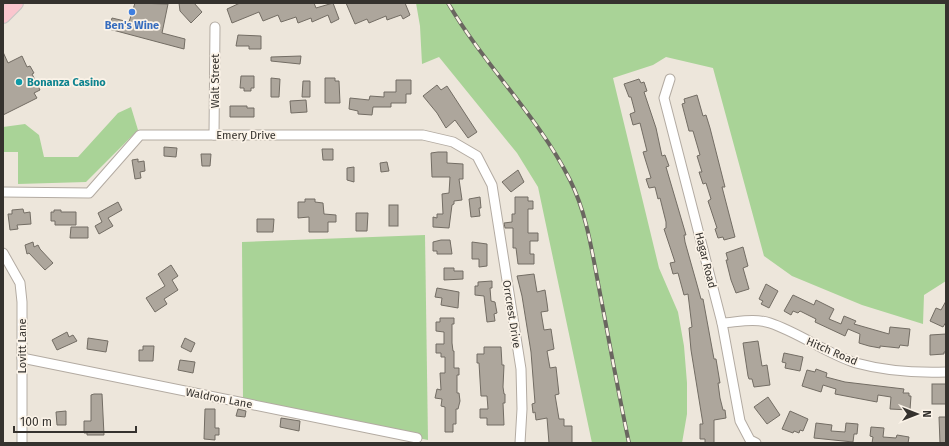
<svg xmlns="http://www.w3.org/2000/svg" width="949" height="446" viewBox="0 0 949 446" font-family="'Fira Sans',sans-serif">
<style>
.green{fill:#a9d397}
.building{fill:#ada69c;stroke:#736d64}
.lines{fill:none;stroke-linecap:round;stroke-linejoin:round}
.minor-casing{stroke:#b3aba2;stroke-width:11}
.primary-casing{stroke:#c6c6c4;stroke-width:16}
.minor{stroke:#fff;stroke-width:9}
.primary{stroke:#fac6ce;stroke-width:14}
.rail-casing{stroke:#6a6660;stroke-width:4}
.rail{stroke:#fbf3e8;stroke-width:2.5;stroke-dasharray:8;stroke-linecap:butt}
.shop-dot{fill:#3f7fe0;stroke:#fbf3e8;stroke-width:1.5}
.culture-dot{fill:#0f9aa8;stroke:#fbf3e8;stroke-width:1.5}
.labels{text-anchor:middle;stroke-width:3.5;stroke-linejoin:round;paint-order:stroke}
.shop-label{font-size:11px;font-weight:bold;fill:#366cbe;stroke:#fbf3e8}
.street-label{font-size:11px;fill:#35322e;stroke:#fbf3e8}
.culture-label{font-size:11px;font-weight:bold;fill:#0d838f;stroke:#fbf3e8;text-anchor:start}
</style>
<rect width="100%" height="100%" fill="#ede6db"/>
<!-- green -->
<g class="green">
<polygon points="416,3 946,3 946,281 924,295 923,324 862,305 792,276 764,256 713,68 666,57 653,65 613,78 659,268 678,312 684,346 687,383 687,414 682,443 592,443 538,187 517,153 439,57 422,64 420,26"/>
<polygon points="131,107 138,130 86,182 18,184 18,152 3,152 3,127 25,124 39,135 44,157 78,157 118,113"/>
<polygon points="425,235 428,440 243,403 242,242"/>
</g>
<!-- building -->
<g class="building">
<polygon points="135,3 168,4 162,33 185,39 184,49 109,29 112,18 129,22"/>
<polygon points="179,3 194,3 202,12 191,23 180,11"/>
<polygon points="240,3 314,3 316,8 333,3 339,19 331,23 328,15 312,22 311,18 298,23 296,17 281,22 278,15 263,21 259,12 232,23 227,9"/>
<polygon points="346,3 405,3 410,15 403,19 401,15 387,20 386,16 369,23 367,19 355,24"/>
<polygon points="238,35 261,36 261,49 249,49 249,46 236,46"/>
<polygon points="3,52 8,63 22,56 27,67 30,66 34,73 32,74 40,90 34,93 37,98 3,115"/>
<polygon points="301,56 300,64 271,61 271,57"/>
<polygon points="241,76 254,76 254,88 251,88 251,91 244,91 244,88 240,88"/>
<polygon points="271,78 280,79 279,97 271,97"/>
<polygon points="325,78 335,78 335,81 339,81 340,103 325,103"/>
<polygon points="639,79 641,83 644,82 647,91 644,92 656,128 662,156 665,155 669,166 666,167 686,235 684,235 685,242 696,281 701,299 703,299 714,359 716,359 720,383 718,383 720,398 723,410 725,410 726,418 714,420 714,443 705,443 705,439 700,439 700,424 703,424 691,350 689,328 692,327 688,294 684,295 678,273 673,274 670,263 675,262 664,229 666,228 666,222 660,198 658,199 655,187 649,188 646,179 651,178 643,152 647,151 640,123 633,125 630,114 635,112 631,97 629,97 624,84"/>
<polygon points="396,80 411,80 411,94 406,94 406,103 391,103 391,107 373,107 372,115 358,114 358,111 349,109 350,98 369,100 370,96 384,97 384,92 396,92"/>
<polygon points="303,81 310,81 310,97 302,97"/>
<polygon points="437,85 441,90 447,86 477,132 468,138 455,120 446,128 437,113 423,96"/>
<polygon points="697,95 703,116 706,115 710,128 725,187 722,187 735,237 724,240 723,237 718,238 715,229 717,228 708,201 711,199 706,183 703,184 699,172 702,172 697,156 700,155 693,131 689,131 682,104 685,103 684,99"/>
<polygon points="306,100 307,112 291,113 290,101"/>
<polygon points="230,106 247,106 247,108 254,108 254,117 230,117"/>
<polygon points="164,147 177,148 176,157 164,156"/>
<polygon points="322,149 333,149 333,160 323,160"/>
<polygon points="438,152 447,152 447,163 463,164 463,179 459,179 462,200 454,201 454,204 452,205 449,228 433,227 433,217 437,218 437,214 443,214 442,194 449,193 450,177 432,177 431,153"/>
<polygon points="201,154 211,154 210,166 202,166"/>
<polygon points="138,159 138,162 144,161 145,171 140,172 141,178 135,179 132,160"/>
<polygon points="387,162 389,171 381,172 380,163"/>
<polygon points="354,167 354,182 347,180 347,168"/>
<polygon points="518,170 524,182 511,192 502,182"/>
<polygon points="480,197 481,208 479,208 480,216 471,217 469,199"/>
<polygon points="515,197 528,197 528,201 533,201 533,209 528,209 528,233 538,233 538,241 530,241 530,254 534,254 534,264 518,264 516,248 513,248 513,228 505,228 504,223 512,222 512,214 515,214"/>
<polygon points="305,199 315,199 315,202 323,203 324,214 336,215 336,222 328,222 328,232 309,232 309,217 298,218 298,202 305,202"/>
<polygon points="118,202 122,210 108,218 113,226 99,234 95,226 102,222 98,213"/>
<rect x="389" y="205" width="9" height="21"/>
<polygon points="23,209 24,213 30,212 31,224 17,225 18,229 10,230 8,214 12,214 12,210"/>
<polygon points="54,210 61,210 61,212 76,212 76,225 55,225 55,221 51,221 51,212 54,212"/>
<polygon points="356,213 368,213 367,231 356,231"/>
<polygon points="257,219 274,219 273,232 257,232"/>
<polygon points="71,227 88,227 88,238 70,238"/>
<polygon points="441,240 450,240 452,254 437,254 437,251 433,251 433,242"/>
<polygon points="33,242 34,247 38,245 40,249 53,263 45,270 29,253 27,254 25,245"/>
<polygon points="472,242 487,244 487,266 479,267 479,259 472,259"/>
<polygon points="743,247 748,266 743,268 749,289 736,293 731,280 726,260 728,260 726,253"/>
<polygon points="171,265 178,276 172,280 178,290 164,299 167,304 155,312 146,298 165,286 158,274"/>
<polygon points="444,268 454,268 454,271 463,271 463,279 444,280"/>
<polygon points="534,274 537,292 545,290 547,303 548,311 541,312 544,330 551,329 554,349 547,351 550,368 556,367 559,394 555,395 559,419 564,419 564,426 572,426 572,443 549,443 547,418 536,420 535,412 533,413 532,404 535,403 531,352 522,296 517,276"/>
<polygon points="492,281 492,288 490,288 491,301 495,302 497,313 494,314 495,321 487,322 484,296 475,295 475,286 478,286 478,282"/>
<polygon points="766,284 778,291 769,308 761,304 763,301 759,299"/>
<polygon points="437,288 459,292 458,308 441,305 442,298 435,297"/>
<polygon points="793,295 814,305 816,300 834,309 829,319 841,324 844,316 856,321 854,324 889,334 890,327 910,329 908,346 900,345 899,348 880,346 880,348 869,346 859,343 860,334 848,329 845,336 815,322 816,319 800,311 798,313 793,311 791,315 784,311"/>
<polygon points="946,301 946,322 943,327 930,321 936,308 941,310"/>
<polygon points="440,318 454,318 454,324 452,324 452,343 453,351 454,351 454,368 459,368 459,375 457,375 457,393 459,393 460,401 458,409 456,409 456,424 453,424 453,432 445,432 445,407 441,406 442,399 435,398 437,389 441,390 440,373 445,373 445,357 441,357 441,353 436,353 436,344 444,344 444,332 436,331 436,322 440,322"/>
<polygon points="67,332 69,337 73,335 77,341 57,350 52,340"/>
<polygon points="946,334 946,352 944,352 944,354 930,355 930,335"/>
<polygon points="88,338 108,341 106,352 87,349"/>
<polygon points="185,338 195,343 191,352 181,347"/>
<polygon points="758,341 762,366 767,365 770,385 754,387 752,379 749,379 748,376 743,343"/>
<polygon points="143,346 154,346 153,361 139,361 139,350 143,350"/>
<polygon points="484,347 501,347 502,365 504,365 503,387 504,394 505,394 505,403 503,403 504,425 487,425 487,418 480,418 480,409 488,409 487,396 481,396 479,363 477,363 477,354 484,354"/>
<polygon points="784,353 803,357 800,371 785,368 786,363 782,362"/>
<polygon points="180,360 195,362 193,373 178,370"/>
<polygon points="816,369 827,373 826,377 845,382 904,389 903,393 909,393 909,396 911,396 910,410 890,409 891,397 878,395 877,402 835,394 836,389 823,385 821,392 802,386 807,370 815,372"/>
<rect x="932" y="384" width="14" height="20"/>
<polygon points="94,394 102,394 104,435 87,435 87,433 84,433 84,421 91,421 91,395"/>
<polygon points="768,397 780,415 767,424 754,407"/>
<polygon points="205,409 215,409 215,428 219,428 219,435 215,435 215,440 204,439"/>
<polygon points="238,409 246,411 245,417 236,416"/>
<polygon points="66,411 66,425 57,425 56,412"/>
<polygon points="790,411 808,419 803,431 800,430 799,433 794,431 793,433 782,429"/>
<polygon points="939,417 946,417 946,443 940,443"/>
<polygon points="281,418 300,421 299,431 280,427"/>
<polygon points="816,423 832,425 831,431 845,432 846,423 858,424 857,434 854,434 853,442 814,438"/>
<polygon points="871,427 884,428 883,437 896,438 897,435 909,437 908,443 872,443 873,437 870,436"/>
</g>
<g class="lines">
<defs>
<g id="minor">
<polyline points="670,79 664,98 722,323 740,421 750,440 756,443"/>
<polyline points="214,135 215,27"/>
<polyline points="3,192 89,193 140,135 423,135 453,142 477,156 492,185 521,369 522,409 520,443"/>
<polyline points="3,253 20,283 22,302 22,443"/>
<path d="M722 323C738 322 755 318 770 323 800 333 825 353 856 363 885 371 916 373 946 372"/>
<polyline points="22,358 417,438"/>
</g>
<polyline id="primary" points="3,16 16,3"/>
</defs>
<!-- minor casing -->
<use href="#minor" class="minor-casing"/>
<!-- primary casing -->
<use href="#primary" class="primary-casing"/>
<!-- minor -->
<use href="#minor" class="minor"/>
<!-- primary -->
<use href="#primary" class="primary"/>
<defs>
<path id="rail" d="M448 3C484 65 538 116 570 180 587 214 592 252 599 288 609 340 618 391 629 443"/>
</defs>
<!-- rail casing -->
<use href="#rail" class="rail-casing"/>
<!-- rail -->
<use href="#rail" class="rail"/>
</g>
<!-- markers -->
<circle class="shop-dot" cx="132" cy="12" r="4"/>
<circle class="culture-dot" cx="19" cy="82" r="4"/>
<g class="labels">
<!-- shop labels -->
<g class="shop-label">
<text x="132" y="29">Ben's Wine</text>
</g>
<!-- street labels -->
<g class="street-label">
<text transform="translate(215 81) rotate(-90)" y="4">Walt Street</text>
<text x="246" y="139">Emery Drive</text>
<text transform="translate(706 260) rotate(76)" y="4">Hagar Road</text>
<text transform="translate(512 314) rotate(81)" y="4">Orrcrest Drive</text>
<text transform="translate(22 346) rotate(-90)" y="4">Lovitt Lane</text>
<text transform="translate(832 351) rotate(23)" y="4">Hitch Road</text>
<text transform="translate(219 398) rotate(11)" y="4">Waldron Lane</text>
</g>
<!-- culture labels -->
<g class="culture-label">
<text x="27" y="86">Bonanza Casino</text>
</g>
</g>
<!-- border -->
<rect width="949" height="446" fill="none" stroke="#35322e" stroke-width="8"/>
<!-- north arrow -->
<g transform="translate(917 414) rotate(90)" stroke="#fbf3e8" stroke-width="3" paint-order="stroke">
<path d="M0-3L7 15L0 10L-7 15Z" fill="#35322e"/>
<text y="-6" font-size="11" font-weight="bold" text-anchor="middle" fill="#35322e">N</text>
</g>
<!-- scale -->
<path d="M14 426v6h122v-6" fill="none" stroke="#35322e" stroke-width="2"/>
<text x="20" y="426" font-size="12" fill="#35322e" stroke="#fbf3e8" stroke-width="3" paint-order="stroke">100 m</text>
</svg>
